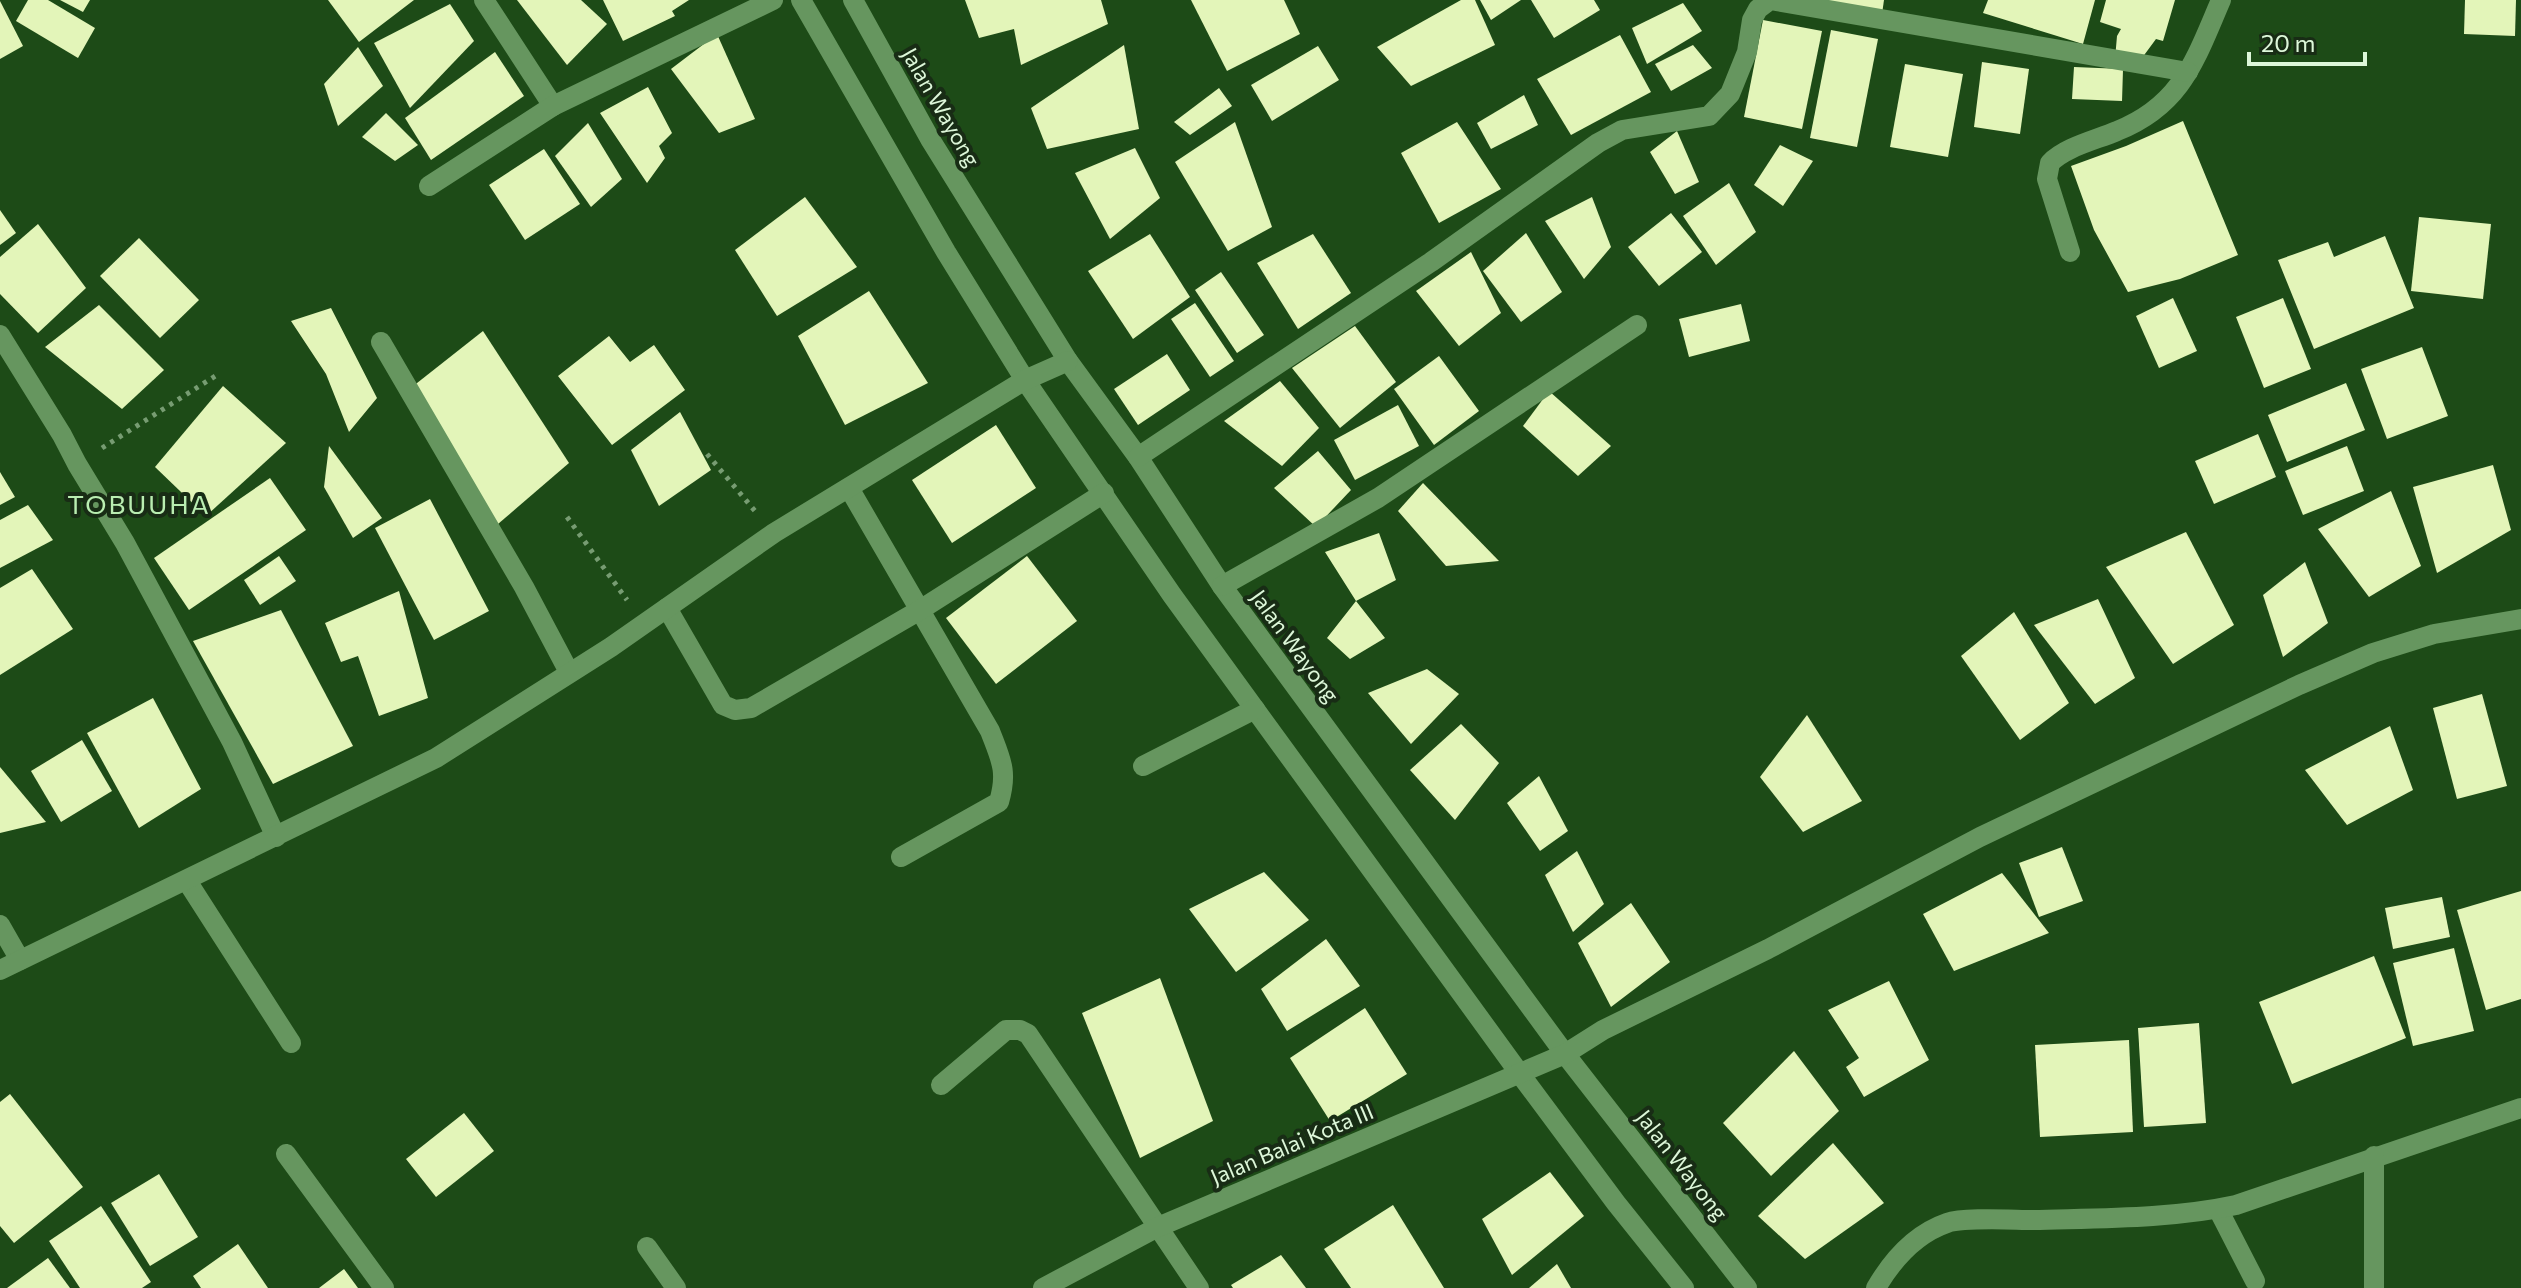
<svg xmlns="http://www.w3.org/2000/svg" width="2521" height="1288" viewBox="0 0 2521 1288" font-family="Commissioner,sans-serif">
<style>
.building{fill:#e3f5b9}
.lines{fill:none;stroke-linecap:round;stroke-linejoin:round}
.path{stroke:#779c72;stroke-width:5;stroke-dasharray:4 6;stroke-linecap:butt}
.minor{stroke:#66965f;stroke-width:20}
.labels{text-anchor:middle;stroke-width:8;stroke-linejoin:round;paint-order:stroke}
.street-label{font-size:22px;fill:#ddf7d9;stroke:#182c15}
.quarter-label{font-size:26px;letter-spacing:2px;fill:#b9edb1;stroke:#182c15}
</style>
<rect width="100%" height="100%" fill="#1d4b17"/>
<!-- building -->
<g class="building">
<polygon points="28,0 48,0 95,28 78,58 16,21"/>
<polygon points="60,0 90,0 83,12"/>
<polygon points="328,0 414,0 359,42"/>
<polygon points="517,0 581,0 607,24 567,65"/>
<polygon points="603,0 689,0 672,11 675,16 623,41"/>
<polygon points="965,0 1101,0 1108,24 1021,65 1014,29 979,38"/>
<polygon points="1191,0 1284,0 1300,34 1227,71"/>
<polygon points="1461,0 1475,0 1495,45 1411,86 1377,47"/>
<polygon points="1480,0 1521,0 1491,20"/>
<polygon points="1531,0 1594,0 1600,10 1554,38"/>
<polygon points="1824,0 1884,0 1882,14"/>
<polygon points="1988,0 2095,0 2083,44 1983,13"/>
<polygon points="2106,0 2175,0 2163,41 2156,39 2142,58 2115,59 2117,36 2121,29 2100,22"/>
<polygon points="2465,0 2516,0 2515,36 2464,34"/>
<polygon points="0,1 23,46 0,59"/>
<polygon points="1683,3 1702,31 1647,64 1632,28"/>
<polygon points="450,4 474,41 410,108 374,43"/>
<polygon points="1763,20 1822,31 1802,129 1744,117"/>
<polygon points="1831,30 1878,39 1857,147 1810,138"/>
<polygon points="717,34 755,119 719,133 671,69"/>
<polygon points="1620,35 1651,92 1571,135 1537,79"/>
<polygon points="1124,45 1139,129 1047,149 1031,108"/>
<polygon points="1693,45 1712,68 1671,91 1655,64"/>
<polygon points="1318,46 1339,80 1272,121 1251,85"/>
<polygon points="358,47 383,86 338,126 324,84"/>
<polygon points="495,52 524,96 431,160 405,118"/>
<polygon points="1982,62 2029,69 2020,134 1974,127"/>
<polygon points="1905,64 1963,74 1948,157 1890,147"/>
<polygon points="2074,67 2123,69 2122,101 2072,99"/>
<polygon points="648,87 672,133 659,146 665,158 647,183 600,113"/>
<polygon points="1219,88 1232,106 1190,135 1174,122"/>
<polygon points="1524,95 1538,125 1491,149 1477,123"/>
<polygon points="386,113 418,145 395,161 362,137"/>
<polygon points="2183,121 2238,255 2180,279 2128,292 2094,230 2071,166 2126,146"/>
<polygon points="1235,122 1272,227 1228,251 1175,162"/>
<polygon points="1457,122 1501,189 1439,223 1401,153"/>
<polygon points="588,123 622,179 591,207 555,156"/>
<polygon points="1677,131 1699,182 1675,194 1650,152"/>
<polygon points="1780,145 1813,161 1783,206 1754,185"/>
<polygon points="1135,148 1160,198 1110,239 1075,173"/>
<polygon points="544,149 580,204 525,240 489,185"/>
<polygon points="1729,183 1756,232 1716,265 1683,216"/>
<polygon points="805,197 857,267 777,316 735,250"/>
<polygon points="1592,197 1611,247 1584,279 1545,221"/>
<polygon points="0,210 16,233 0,245"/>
<polygon points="1671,213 1702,252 1659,286 1628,247"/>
<polygon points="2419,217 2491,224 2483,299 2411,291"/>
<polygon points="38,224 86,288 38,333 0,294 0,257"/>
<polygon points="1526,233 1562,292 1521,322 1483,271"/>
<polygon points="1150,234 1190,297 1133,339 1088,271"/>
<polygon points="1313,234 1351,293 1298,329 1257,263"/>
<polygon points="2385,236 2414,308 2314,349 2278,260 2328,242 2334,257"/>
<polygon points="139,238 199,300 160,338 100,276"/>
<polygon points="1471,252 1501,313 1459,346 1416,291"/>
<polygon points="1221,272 1264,335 1237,353 1195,290"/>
<polygon points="869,291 928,383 845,425 798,336"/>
<polygon points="2173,298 2197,351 2159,368 2136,316"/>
<polygon points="2283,298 2311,369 2264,388 2236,317"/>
<polygon points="1195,303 1234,361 1210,377 1171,319"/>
<polygon points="1741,304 1750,341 1689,357 1679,319"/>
<polygon points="99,305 164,370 122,409 45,347"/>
<polygon points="331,308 377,398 349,432 326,374 291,321"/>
<polygon points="1355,326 1396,382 1340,428 1292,368"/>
<polygon points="483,331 569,463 498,524 412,387"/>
<polygon points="609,336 630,362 654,345 685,390 612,445 558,376"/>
<polygon points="2422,347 2448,416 2387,439 2361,369"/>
<polygon points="1167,354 1190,390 1138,425 1114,389"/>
<polygon points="1439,356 1479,411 1434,445 1394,389"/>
<polygon points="1280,381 1319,428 1282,466 1224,421"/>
<polygon points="2346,383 2365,430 2287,462 2268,415"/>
<polygon points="223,386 286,443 206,516 155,467"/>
<polygon points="1549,391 1611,446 1578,476 1523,426"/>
<polygon points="1398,405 1419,446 1355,480 1334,440"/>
<polygon points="680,412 711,470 659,506 631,450"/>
<polygon points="996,425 1036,488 952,543 912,480"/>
<polygon points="2258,434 2276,477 2214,504 2195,461"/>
<polygon points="329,446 382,518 353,538 324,487"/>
<polygon points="2347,446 2364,491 2303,515 2285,471"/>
<polygon points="1318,451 1351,490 1316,527 1274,488"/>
<polygon points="2493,465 2511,530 2437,573 2413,487"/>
<polygon points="0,472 15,497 0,505"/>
<polygon points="270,478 306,530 189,610 154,558"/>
<polygon points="1423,483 1499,561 1446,566 1398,511"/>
<polygon points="2391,491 2421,566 2369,597 2318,529"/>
<polygon points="430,499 489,611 434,640 375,528"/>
<polygon points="28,505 53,540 0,568 0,520"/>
<polygon points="2186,532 2234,625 2173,664 2106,567"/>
<polygon points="1379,533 1396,580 1356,601 1385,638 1350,659 1327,638 1356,601 1325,552"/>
<polygon points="279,556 296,581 260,605 244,580"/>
<polygon points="1027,556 1077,621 996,684 946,618"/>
<polygon points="2305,562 2328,623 2283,657 2263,595"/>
<polygon points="32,569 73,629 0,675 0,588"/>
<polygon points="399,591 428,698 379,716 358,656 341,662 325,623"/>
<polygon points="2098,599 2135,678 2095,704 2034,625"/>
<polygon points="281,610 353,746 273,784 193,641"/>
<polygon points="2014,612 2069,703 2020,740 1961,656"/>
<polygon points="1427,669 1459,694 1411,744 1368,693"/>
<polygon points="2482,694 2507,786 2457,799 2433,708"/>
<polygon points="153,698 201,789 139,828 87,733"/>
<polygon points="1807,715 1862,801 1803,832 1760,777"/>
<polygon points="1461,724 1499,763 1455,820 1410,770"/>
<polygon points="2390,726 2413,790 2347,825 2305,770"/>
<polygon points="82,740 112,791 61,822 31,771"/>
<polygon points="0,767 46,822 0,833"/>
<polygon points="1539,776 1568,831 1540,851 1507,803"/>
<polygon points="2062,847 2083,901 2039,917 2019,863"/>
<polygon points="1577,851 1604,904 1573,932 1545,875"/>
<polygon points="1264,872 1309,920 1236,972 1189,909"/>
<polygon points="2002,873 2049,933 1954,971 1923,914"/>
<polygon points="2521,891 2521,999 2486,1010 2457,910"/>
<polygon points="2442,897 2450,937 2393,949 2385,908"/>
<polygon points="1631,903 1670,962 1611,1007 1578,943"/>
<polygon points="1326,939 1360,986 1287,1031 1261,989"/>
<polygon points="2454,948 2474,1031 2413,1046 2393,963"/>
<polygon points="2374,956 2406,1038 2292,1084 2259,1002"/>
<polygon points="1160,978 1213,1121 1140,1158 1082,1013"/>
<polygon points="1889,981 1929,1060 1864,1097 1846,1067 1859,1058 1828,1010"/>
<polygon points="1365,1008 1407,1074 1330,1121 1290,1058"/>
<polygon points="2199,1023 2206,1123 2144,1127 2138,1028"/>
<polygon points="2129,1040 2133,1132 2040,1137 2035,1045"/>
<polygon points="1794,1051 1839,1111 1771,1176 1723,1123"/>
<polygon points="10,1094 83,1187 14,1243 0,1226 0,1102"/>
<polygon points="464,1113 494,1151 436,1197 406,1159"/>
<polygon points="1833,1143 1884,1203 1805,1259 1758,1216"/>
<polygon points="1550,1172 1584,1216 1512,1275 1482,1219"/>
<polygon points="159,1174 198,1237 150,1266 111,1203"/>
<polygon points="1393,1205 1444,1288 1351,1288 1324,1249"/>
<polygon points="101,1206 151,1282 142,1288 80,1288 49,1241"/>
<polygon points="238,1244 268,1288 201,1288 193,1276"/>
<polygon points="1281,1255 1306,1288 1233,1288 1231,1285"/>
<polygon points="48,1258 70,1288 7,1288"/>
<polygon points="1557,1264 1571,1288 1529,1288"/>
<polygon points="344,1269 358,1288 319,1288"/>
</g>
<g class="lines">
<!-- path -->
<g class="path">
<polyline points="102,448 220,373"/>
<polyline points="707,454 755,511"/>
<polyline points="567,517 627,600"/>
</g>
<!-- minor -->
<g class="minor">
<polyline points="484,0 553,106"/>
<polyline points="801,0 946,252 1025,380 1172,595 1520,1074 1616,1203 1684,1288"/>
<polyline points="853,0 930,139 1068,361 1138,457 1222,586 1565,1054 1747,1288"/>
<polyline points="429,186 553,106 773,0"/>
<path d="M2070 252 2047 179 2050 163C2065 147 2096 140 2117 131 2182 105 2195 60 2221 0"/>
<polyline points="0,335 62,435 77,464 125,543 232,742 276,837"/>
<polyline points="381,342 524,587 569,672"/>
<polyline points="1138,457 1431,262 1598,143 1622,130 1709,116 1730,94 1747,52 1752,20 1758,9 1770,0 2188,72"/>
<path d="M849 488 990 731C1001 760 1008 771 999 802L901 857"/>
<polyline points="1222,586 1378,498 1637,325"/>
<polyline points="667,608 723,705 735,710 751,708 920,610 1104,493"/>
<polyline points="1143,766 1255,709"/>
<polyline points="187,881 291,1043"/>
<polyline points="0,925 20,960"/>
<polyline points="0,970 436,758 611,647 774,533 1025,380 1068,361"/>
<polyline points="941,1085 1006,1030 1020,1030 1028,1034 1199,1288"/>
<polyline points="286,1154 384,1288"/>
<polyline points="2218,1209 2255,1281"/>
<polyline points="647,1247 676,1288"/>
<polyline points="1043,1288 1158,1227 1565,1054 1603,1030 1768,949 1980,837 2299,685 2373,653 2434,634 2521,619"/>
<path d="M1876 1288C1893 1259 1915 1234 1947 1223 1964 1217 2013 1220 2033 1220 2100 1218 2171 1219 2236 1205L2521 1108"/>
<polyline points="2374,1288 2374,1156"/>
</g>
</g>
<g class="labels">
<!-- street labels -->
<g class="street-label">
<text transform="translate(941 107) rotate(60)" y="8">Jalan Wayong</text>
<text transform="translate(1295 646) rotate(54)" y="8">Jalan Wayong</text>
<text transform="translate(1292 1144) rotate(-23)" y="8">Jalan Balai Kota III</text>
<text transform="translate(1682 1165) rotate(52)" y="8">Jalan Wayong</text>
</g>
<!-- quarter labels -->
<g class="quarter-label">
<text x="139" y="514">TOBUUHA</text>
</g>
</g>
<!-- scale -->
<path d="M2249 52v12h116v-12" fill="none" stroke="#ddf7d9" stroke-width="4"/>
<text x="2261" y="52" font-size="24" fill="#ddf7d9" stroke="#182c15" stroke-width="6" paint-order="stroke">20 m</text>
</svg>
